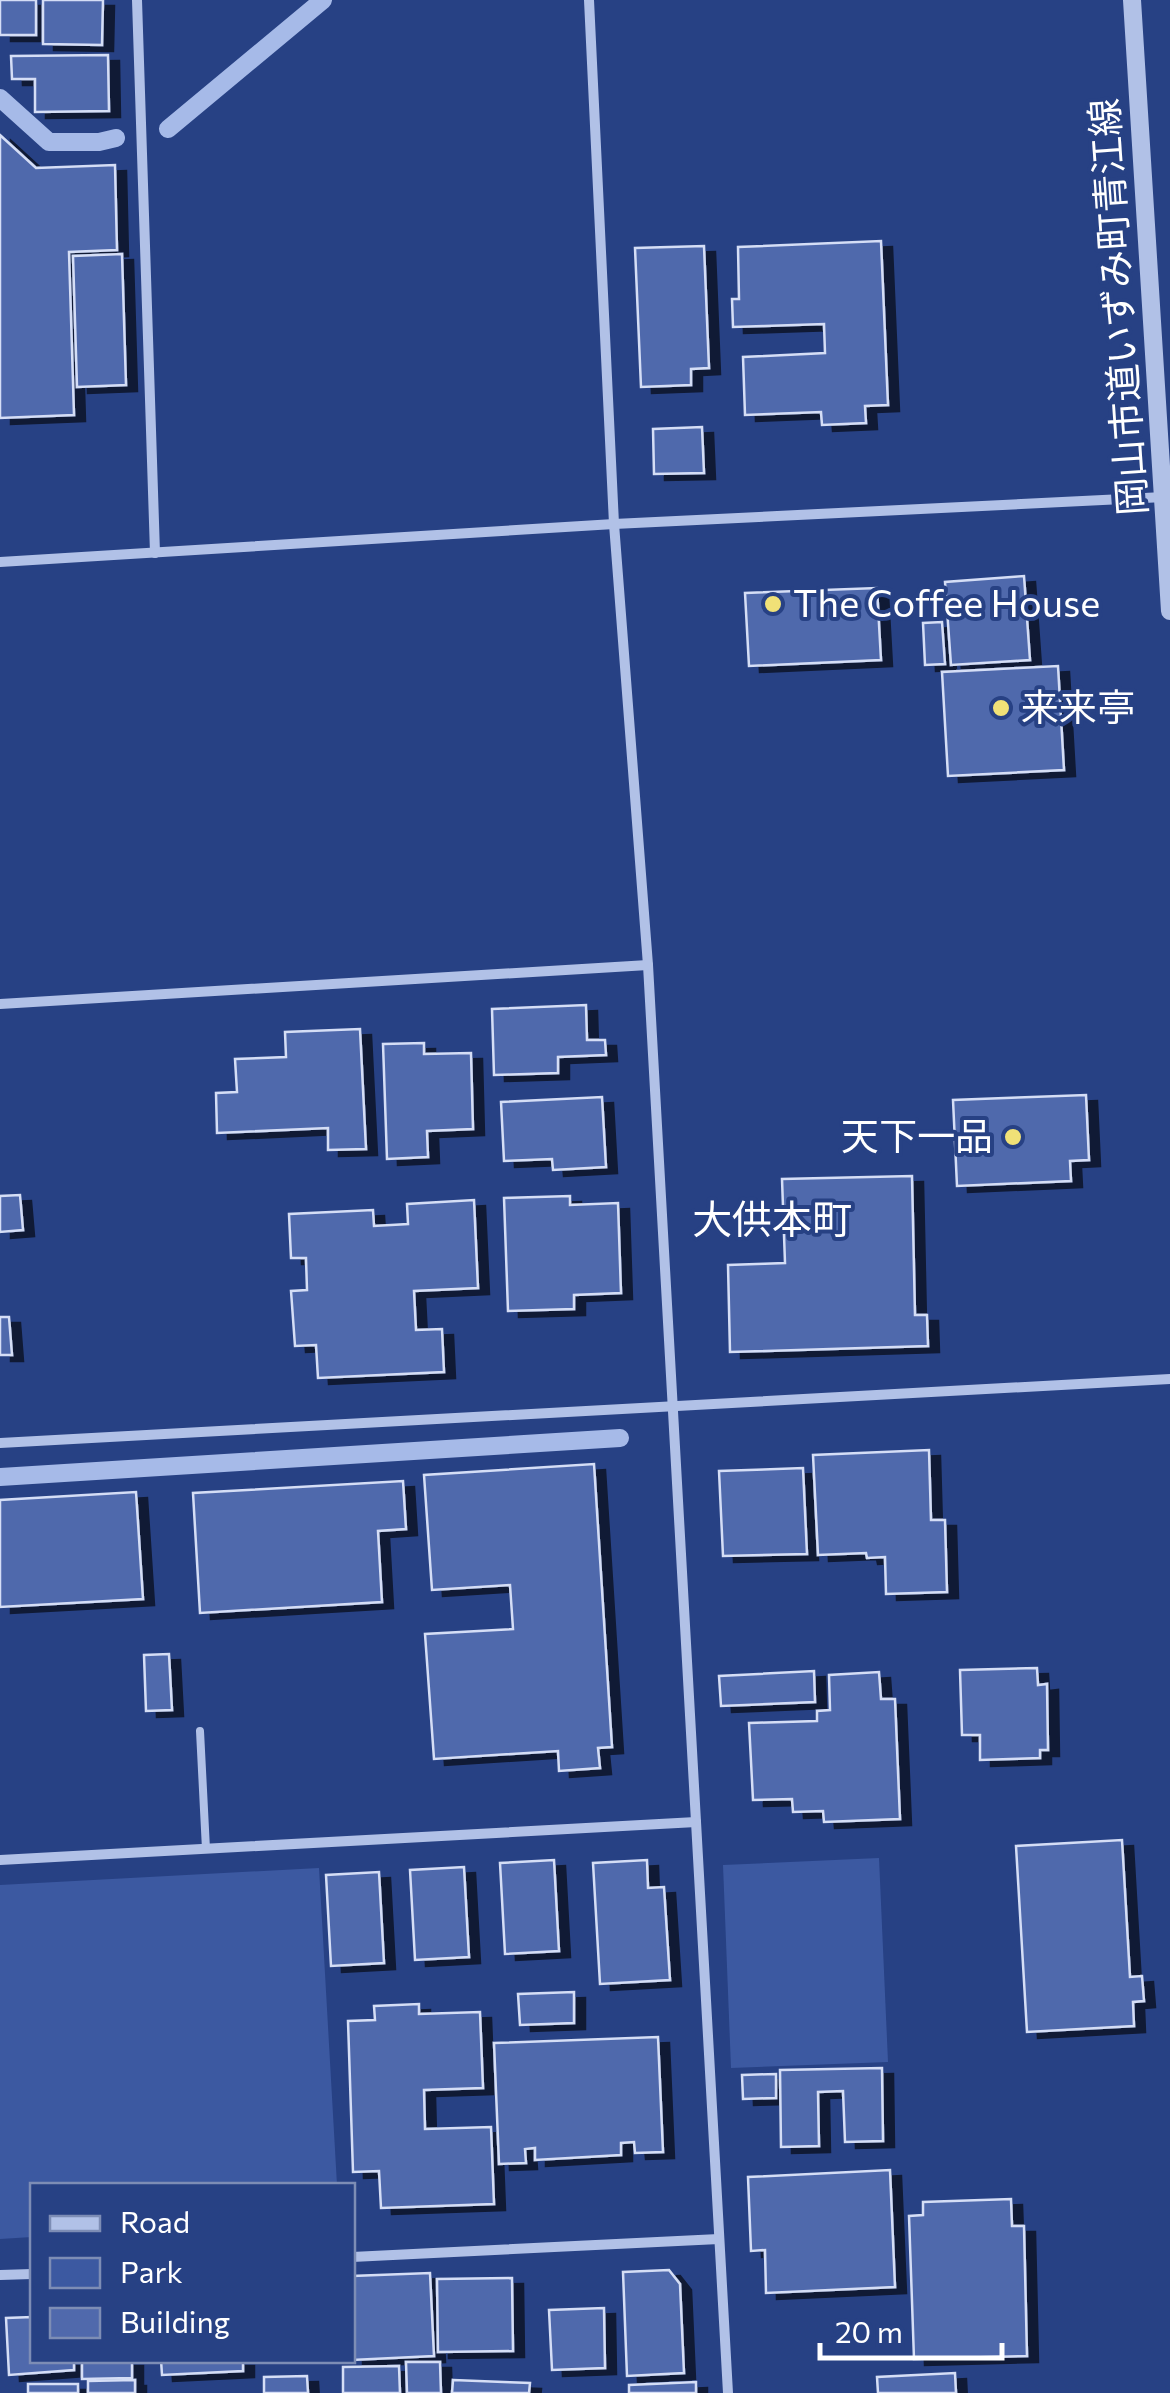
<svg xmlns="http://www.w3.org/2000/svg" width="1170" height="2393" viewBox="0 0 1170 2393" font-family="Commissioner,'Noto Sans JP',sans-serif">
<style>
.green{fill:#3c59a1}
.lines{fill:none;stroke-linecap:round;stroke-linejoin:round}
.stream{stroke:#a6bae8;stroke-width:18}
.building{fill:#5069ac;stroke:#d5def6;stroke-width:2.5;filter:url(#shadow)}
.service{stroke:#b1c1e7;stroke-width:8}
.minor{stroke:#b1c1e7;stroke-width:10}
.tertiary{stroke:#b1c1e7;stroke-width:18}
.poi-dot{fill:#f0e177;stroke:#274184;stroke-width:4}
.labels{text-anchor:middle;stroke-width:8;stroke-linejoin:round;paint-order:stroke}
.street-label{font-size:38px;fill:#fff;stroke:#274184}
.poi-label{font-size:38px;fill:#fff;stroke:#274184;text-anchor:start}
.neighbourhood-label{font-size:40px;fill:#fff;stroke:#274184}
</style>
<defs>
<filter id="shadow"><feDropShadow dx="11" dy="6" stdDeviation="0" flood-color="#0009"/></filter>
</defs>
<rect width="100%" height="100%" fill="#274184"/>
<!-- green -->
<g class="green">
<polygon points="879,1858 888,2062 731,2068 723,1865"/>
<polygon points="319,1868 337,2185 32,2186 32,2237 0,2239 0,1885"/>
</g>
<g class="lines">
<!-- stream -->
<g class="stream">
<polyline points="0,98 49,142 99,142 116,138"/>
<polyline points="168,129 323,0"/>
<polyline points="0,1477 620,1438"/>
</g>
</g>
<!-- building -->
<g class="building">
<rect x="0" y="0" width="36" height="35"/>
<polygon points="43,0 103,0 102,45 43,44"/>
<polygon points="108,55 109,111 35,112 35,79 12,79 11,56"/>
<polygon points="0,135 36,168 115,165 117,250 69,252 74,415 0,418"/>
<polygon points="881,241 888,405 865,406 866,423 822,425 821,412 745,415 743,357 825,353 824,324 733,327 732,299 739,299 738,247"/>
<polygon points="704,246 709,368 691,369 691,385 641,387 635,248"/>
<polygon points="122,254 126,385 77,387 73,256"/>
<polygon points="702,427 704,473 654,474 653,429"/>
<polygon points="1024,576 1030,660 951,665 945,582"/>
<polygon points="877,588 881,660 749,666 745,593"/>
<polygon points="942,622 945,664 925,665 923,623"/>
<polygon points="1058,666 1064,770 948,776 942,672"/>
<polygon points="586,1005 587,1040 605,1040 606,1055 558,1057 558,1073 494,1075 492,1009"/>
<polygon points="360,1029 366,1149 328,1150 328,1128 217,1133 216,1093 237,1092 235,1059 286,1057 285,1032"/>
<polygon points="424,1043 424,1054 471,1053 473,1129 427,1131 428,1157 387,1159 383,1044"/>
<polygon points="1086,1095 1089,1160 1070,1161 1071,1181 957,1186 953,1100"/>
<polygon points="602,1097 606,1167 553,1170 552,1159 504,1161 501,1102"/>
<polygon points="912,1176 915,1315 927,1315 928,1346 730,1352 728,1265 785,1263 782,1179"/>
<polygon points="20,1195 23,1230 0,1232 0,1196"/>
<polygon points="570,1196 570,1205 618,1203 621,1293 574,1295 574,1309 508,1311 504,1198"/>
<polygon points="474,1200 478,1288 414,1291 416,1330 442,1329 444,1372 318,1378 316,1345 295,1346 291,1291 307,1290 306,1258 291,1258 289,1214 373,1210 374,1226 408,1224 407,1204"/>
<polygon points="0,1317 9,1317 12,1355 0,1355"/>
<polygon points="929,1450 931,1520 945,1520 947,1592 886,1594 885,1557 867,1558 866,1553 818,1555 813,1455"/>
<polygon points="594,1464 612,1747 598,1748 600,1768 559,1771 558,1751 434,1759 425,1634 513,1629 510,1585 432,1590 424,1475"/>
<polygon points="803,1468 807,1554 723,1556 719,1471"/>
<polygon points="403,1481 406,1529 378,1531 382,1602 200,1613 193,1493"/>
<polygon points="136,1492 143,1599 0,1607 0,1500"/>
<polygon points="169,1654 172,1710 146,1711 144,1655"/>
<polygon points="1037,1668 1038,1685 1047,1684 1048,1750 1040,1750 1040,1758 980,1760 980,1735 962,1735 960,1670"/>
<polygon points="814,1671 815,1702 721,1706 719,1676"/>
<polygon points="879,1672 881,1699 895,1699 900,1819 824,1822 823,1811 793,1812 792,1799 753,1800 749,1723 817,1721 817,1711 830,1710 829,1675"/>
<polygon points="1122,1840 1130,1977 1142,1976 1144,2001 1133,2002 1134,2026 1027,2032 1016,1846"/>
<polygon points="554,1860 559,1951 505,1954 500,1863"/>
<polygon points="647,1860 648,1888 664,1887 670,1980 600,1984 593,1863"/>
<polygon points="464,1867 469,1957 415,1960 410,1870"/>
<polygon points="379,1872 384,1963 331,1966 326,1875"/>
<polygon points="574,1992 574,2023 520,2025 518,1994"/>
<polygon points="419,2004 419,2014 480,2012 483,2088 424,2090 425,2129 491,2127 494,2204 381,2208 379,2171 353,2172 348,2021 375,2020 374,2006"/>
<polygon points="658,2037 663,2152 635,2153 634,2142 621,2143 621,2155 535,2160 535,2148 525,2149 526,2163 499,2164 494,2043"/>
<polygon points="882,2068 883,2141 845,2142 843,2091 818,2092 819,2146 781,2147 780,2070"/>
<polygon points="776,2074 776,2098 743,2099 742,2075"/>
<polygon points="890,2170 895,2287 766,2293 765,2250 751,2251 748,2177"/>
<polygon points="1011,2199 1012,2226 1024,2226 1027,2356 914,2359 909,2216 923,2215 923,2202"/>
<polygon points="669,2270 680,2284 684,2373 627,2376 623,2272"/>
<polygon points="430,2273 434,2356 352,2360 352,2276"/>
<polygon points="512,2278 513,2351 438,2352 437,2279"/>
<polygon points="604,2308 605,2368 552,2370 549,2310"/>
<polygon points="32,2317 32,2360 74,2360 74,2370 9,2375 6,2318"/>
<polygon points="82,2360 132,2360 132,2378 82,2379"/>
<polygon points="161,2360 243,2360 243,2371 162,2375"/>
<polygon points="406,2362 440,2362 441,2393 407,2393"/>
<polygon points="399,2366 400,2393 343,2393 343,2367"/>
<polygon points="955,2373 956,2393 878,2393 877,2377"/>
<polygon points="307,2376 308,2393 264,2393 264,2377"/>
<polygon points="135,2380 135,2393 88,2393 88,2381"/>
<polygon points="453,2380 530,2383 529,2393 452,2393"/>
<polygon points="696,2382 696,2393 629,2393 629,2385"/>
<rect x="28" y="2384" width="50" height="9"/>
</g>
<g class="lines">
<!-- service -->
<polyline class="service" points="200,1731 206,1849"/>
<!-- minor -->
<g class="minor">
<polyline points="137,0 155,553"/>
<polyline points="589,0 614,524 648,965 728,2393"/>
<polyline points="0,562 614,524 1164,497"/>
<polyline points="0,1004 648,965"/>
<polyline points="0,1443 1170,1379"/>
<polyline points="0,1860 696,1822"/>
<polyline points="352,2257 719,2239"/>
<polyline points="0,2275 32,2274"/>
</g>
<!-- tertiary -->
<polyline class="tertiary" points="1132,0 1170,611"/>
</g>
<!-- markers -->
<g class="poi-dot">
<circle cx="773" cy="604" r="10"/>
<circle cx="1001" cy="708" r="10"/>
<circle cx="1013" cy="1137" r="10"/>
</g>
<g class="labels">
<!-- street labels -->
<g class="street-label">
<text transform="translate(1119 307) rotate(-94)" y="13">岡山市道いずみ町青江線</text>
</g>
<!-- poi labels -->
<g class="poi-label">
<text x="793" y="617">The Coffee House</text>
<text x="1021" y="721">来来亭</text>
<text x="993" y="1150" text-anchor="end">天下一品</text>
</g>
<!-- neighbourhood labels -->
<g class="neighbourhood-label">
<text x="772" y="1234">大供本町</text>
</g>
</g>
<!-- legend -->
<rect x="30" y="2183" width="325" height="180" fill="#274184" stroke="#7d8db5" stroke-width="2.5"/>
<rect x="50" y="2216" width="50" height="15" fill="#b1c1e7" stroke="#7d8db5" stroke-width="2.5"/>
<text x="120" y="2233" font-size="30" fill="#ffffff">Road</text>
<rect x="50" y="2258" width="50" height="30" fill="#3c59a1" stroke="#7d8db5" stroke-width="2.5"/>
<text x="120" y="2283" font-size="30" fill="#ffffff">Park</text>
<rect x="50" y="2308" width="50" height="30" fill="#5069ac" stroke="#7d8db5" stroke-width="2.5"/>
<text x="120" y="2333" font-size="30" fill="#ffffff">Building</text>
<!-- scale -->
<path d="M820 2343v15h182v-15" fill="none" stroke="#ffffff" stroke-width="5"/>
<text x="835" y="2343" font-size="30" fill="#ffffff" stroke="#274184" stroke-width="8" paint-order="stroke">20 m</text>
</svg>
